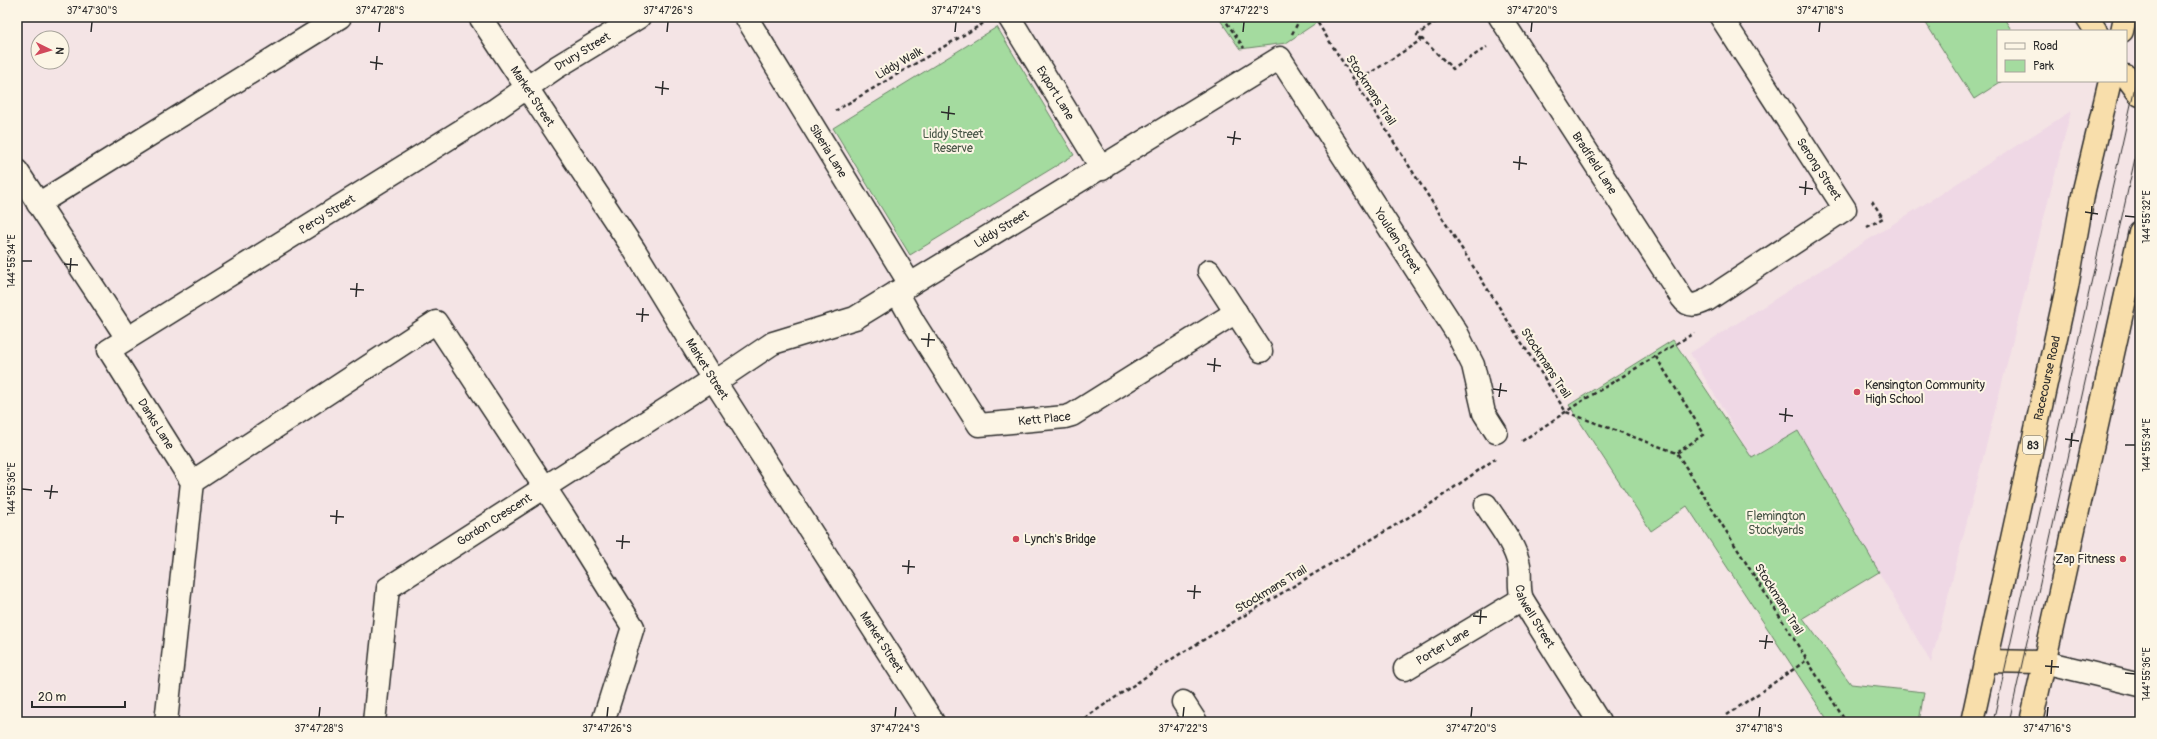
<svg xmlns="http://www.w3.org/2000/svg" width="2157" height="739" viewBox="0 0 2157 739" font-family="Pangolin,sans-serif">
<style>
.built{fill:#efd8e5}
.green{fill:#a4db9f;stroke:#688365}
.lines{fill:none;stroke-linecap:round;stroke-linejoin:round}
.minor-casing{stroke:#2b2b2b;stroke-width:25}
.highway-casing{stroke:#2b2b2b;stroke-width:25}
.path{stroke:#2b2b2b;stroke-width:2.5;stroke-dasharray:4 3;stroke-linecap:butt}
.minor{stroke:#fcf5e5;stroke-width:22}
.highway{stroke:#f8deab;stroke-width:22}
.tram{stroke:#2b2b2b;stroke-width:1}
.ticks{fill:none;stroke:#2b2b2b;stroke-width:1.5}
.poi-dot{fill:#d1495b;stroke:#fcf5e5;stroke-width:1.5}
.labels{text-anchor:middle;stroke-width:4;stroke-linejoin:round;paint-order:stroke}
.shield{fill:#fcf5e5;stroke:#6a6863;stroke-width:1}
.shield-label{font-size:11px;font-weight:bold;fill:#2b2b2b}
.street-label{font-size:12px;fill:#2b2b2b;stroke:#fcf5e5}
.park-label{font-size:12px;fill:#495748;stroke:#fcf5e5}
.poi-label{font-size:12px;fill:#2b2b2b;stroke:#fcf5e5;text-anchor:start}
.neatline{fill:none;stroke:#2b2b2b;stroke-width:1.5}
.ticks-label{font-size:10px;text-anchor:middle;fill:#2b2b2b}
</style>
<rect width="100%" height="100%" fill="#f4e4e5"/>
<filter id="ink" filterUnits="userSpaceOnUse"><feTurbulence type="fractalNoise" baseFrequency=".025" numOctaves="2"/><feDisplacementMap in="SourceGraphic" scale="8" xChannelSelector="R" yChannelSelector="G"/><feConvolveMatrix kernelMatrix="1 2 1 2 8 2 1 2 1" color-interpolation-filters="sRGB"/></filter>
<g filter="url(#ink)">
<!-- built -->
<polygon class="built" points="2071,111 1931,663 1798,431 1752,458 1690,353"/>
<!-- green -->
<g class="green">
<polygon points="1218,17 1325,17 1286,43 1240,49"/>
<polygon points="1922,17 2003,17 2012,31 1998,31 1998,81 2002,81 1974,99"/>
<polygon points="997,27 1074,155 910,255 833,128"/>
<polygon points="1673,340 1752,458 1798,431 1879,572 1803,618 1851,684 1924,692 1919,722 1829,722 1687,506 1651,531 1569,405"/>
</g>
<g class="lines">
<defs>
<g id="minor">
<path id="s1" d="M480 17 635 251 713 379 933 722"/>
<path id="s2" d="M746 17 910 284"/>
<path id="s3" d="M1009 17 1102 169"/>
<path id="s4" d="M1500 17 1682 298C1689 308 1697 305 1707 300L1845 209 1721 17"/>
<polyline points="17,171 127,338"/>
<polyline points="38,204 340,17"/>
<polyline points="1209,271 1261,351"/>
<path id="s5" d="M897 292 914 323 979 425 1065 417 1072 415 1236 312"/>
<path id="s6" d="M715 382 773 343 855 318 1280 58 1457 333 1473 365 1484 413 1496 432"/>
<polyline points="192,482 436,322 561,512 633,627 603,722"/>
<path id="s7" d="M1486 505C1497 523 1515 544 1519 565 1521 577 1518 588 1522 599L1599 722"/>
<polyline points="2044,662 2140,685"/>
<path id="s8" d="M1405 669 1522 599"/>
<polyline points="1183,702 1196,722"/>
<path id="s9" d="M166 722 192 482 109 350 496 109 557 67 639 17"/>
<path id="s10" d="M374 722 388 588 713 379"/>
</g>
<g id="highway">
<polyline points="2087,17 2096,31"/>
<polyline points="2122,31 2125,17"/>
<polyline points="2126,76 2140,95"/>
<polyline points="1986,661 2044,662"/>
<path id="s11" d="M1972 722 2067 287 2084 190 2110 81"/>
<polyline points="2031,722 2140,232"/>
</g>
</defs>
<!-- minor casing -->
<use href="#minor" class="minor-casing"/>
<!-- highway casing -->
<use href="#highway" class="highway-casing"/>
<!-- path -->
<g class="path">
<polyline points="1223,17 1244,48"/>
<polyline points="1314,17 1566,412 1677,453 1846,722"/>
<polyline points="1292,34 1301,17"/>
<polyline points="1421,40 1422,39 1453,69 1487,47"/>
<polyline points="1355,83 1421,40 1417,35 1443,17"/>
<polyline points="835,111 984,23"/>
<polyline points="1867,227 1883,218 1872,201"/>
<polyline points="1656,357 1704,434 1677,453"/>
<polyline points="1522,441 1582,401 1694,333"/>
<polyline points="1727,715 1807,660"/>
<polyline points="1079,722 1175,657 1429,505 1495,459"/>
</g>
<!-- minor -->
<use href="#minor" class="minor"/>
<!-- highway -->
<use href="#highway" class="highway"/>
<!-- tram -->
<g class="tram">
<polyline points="1993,722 2140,64"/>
<polyline points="2009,722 2140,136"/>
</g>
</g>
</g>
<!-- ticks -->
<path class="ticks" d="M91 32 92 22M379 32 380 22M667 32 668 22M955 32 956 22M1243 32 1244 22M1531 32 1532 22M1819 32 1820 22M370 62 383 64M376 70 377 56M655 87 669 89M662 95 663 81M941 112 955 114M948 120 949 106M1227 137 1241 139M1233 145 1235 131M1513 162 1527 164M1519 170 1520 156M1799 187 1813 189M1805 195 1806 181M2085 212 2098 214M2125 216 2135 217M2091 220 2092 206M22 261H32M64 264 78 265M70 272 71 258M350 289 364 290M356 297 357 283M636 314 649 315M642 322 643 308M921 339 935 340M928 347 929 333M1207 364 1221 366M1214 372 1215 358M1493 389 1507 391M1499 397 1501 383M1779 414 1793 416M1785 422 1786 408M2065 439 2079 441M2125 445H2135M2071 447 2072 433M22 489 32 490M44 491 58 492M50 499 52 485M330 516 344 517M336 524 337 510M616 541 630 542M622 549 623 535M902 566 915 567M908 574 909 560M1187 591 1201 592M1194 599 1195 585M1473 616 1487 617M1480 624 1481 610M1759 641 1773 642M1765 649 1767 635M2045 666 2059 667M2125 673 2135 674M2051 674 2052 660M319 717 320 707M607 717 608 707M895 717 896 707M1183 717 1184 707M1471 717 1472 707M1759 717 1760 707M2047 717 2048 707"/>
<!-- markers -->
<g class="poi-dot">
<circle cx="1857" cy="392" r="4"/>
<circle cx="1016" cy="539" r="4"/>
<circle cx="2123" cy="559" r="4"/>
</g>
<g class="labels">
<!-- shield labels -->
<rect class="shield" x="2023" y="436" width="20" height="18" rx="3"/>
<g class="shield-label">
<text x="2033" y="449">83</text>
</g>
<!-- street labels -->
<g class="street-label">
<text dy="4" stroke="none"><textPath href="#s9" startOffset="957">Drury Street</textPath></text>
<text transform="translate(899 63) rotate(-30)" y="4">Liddy Walk</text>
<text transform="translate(1371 90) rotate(57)" y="4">Stockmans Trail</text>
<text dy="4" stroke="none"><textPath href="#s3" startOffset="89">Export Lane</textPath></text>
<text dy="4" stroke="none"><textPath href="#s1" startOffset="95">Market Street</textPath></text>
<text dy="4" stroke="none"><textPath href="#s2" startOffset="157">Siberia Lane</textPath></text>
<text dy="4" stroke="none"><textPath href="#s4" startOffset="174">Bradfield Lane</textPath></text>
<text transform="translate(1819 169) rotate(57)" y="4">Serong Street</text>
<text dy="4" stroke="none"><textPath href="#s9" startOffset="654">Percy Street</textPath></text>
<text dy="4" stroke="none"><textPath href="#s6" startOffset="327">Liddy Street</textPath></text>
<text dy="4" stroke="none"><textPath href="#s6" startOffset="871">Youlden Street</textPath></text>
<text transform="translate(1546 363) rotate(57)" y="4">Stockmans Trail</text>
<text dy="4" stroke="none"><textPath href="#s1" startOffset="419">Market Street</textPath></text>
<text dy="4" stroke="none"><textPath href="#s11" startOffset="352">Racecourse Road</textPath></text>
<text dy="4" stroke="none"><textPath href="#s5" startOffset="222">Kett Place</textPath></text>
<text transform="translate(156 424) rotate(58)" y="4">Danks Lane</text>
<text dy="4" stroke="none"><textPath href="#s10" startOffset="261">Gordon Crescent</textPath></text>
<text transform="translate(1271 589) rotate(-31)" y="4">Stockmans Trail</text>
<text transform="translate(1779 599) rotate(58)" y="4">Stockmans Trail</text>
<text dy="4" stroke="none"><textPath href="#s7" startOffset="124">Calwell Street</textPath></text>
<text dy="4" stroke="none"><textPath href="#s1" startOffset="743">Market Street</textPath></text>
<text dy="4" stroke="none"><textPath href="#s8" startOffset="44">Porter Lane</textPath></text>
</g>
<!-- park labels -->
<g class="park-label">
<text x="953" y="138">Liddy Street<tspan x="953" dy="14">Reserve</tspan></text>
<text x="1776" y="520">Flemington<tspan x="1776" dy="14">Stockyards</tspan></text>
</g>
<!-- poi labels -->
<g class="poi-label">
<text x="1865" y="389">Kensington Community<tspan x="1865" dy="14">High School</tspan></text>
<text x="1024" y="543">Lynch's Bridge</text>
<text x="2115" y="563" text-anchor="end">Zap Fitness</text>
</g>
</g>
<!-- margin -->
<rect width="2157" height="739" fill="none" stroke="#fcf5e5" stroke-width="44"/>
<!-- legend -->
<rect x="1997" y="30" width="130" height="52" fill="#fcf5e5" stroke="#a8a49b"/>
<rect x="2005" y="43" width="20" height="6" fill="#fcf5e5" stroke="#a8a49b"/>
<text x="2033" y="50" font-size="12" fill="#2b2b2b">Road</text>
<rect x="2005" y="60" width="20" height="12" fill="#a4db9f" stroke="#a8a49b"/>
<text x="2033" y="70" font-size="12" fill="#2b2b2b">Park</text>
<!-- north arrow -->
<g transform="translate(50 50) rotate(95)"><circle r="19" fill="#fcf5e5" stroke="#a8a49b"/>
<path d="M0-3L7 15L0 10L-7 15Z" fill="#d1495b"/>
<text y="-6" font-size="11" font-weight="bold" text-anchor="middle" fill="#2b2b2b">N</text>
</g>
<!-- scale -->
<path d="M32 701v6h93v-6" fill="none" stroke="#2b2b2b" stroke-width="2"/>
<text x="38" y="701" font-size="12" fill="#2b2b2b" stroke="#fcf5e5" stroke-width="3" paint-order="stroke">20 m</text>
<rect x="22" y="22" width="2113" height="695" class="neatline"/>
<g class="ticks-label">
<text x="92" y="14">37°47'30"S</text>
<text x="380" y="14">37°47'28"S</text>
<text x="668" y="14">37°47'26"S</text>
<text x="956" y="14">37°47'24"S</text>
<text x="1244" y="14">37°47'22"S</text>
<text x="1532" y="14">37°47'20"S</text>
<text x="1820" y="14">37°47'18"S</text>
<text transform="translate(2146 217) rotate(-90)" y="4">144°55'32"E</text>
<text transform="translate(11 261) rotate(-90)" y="4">144°55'34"E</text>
<text transform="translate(2146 445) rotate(-90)" y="4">144°55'34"E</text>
<text transform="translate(11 489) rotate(-90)" y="4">144°55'36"E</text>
<text transform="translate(2146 674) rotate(-90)" y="4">144°55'36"E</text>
<text x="319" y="732">37°47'28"S</text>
<text x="607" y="732">37°47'26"S</text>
<text x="895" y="732">37°47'24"S</text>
<text x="1183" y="732">37°47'22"S</text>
<text x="1471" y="732">37°47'20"S</text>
<text x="1759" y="732">37°47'18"S</text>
<text x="2047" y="732">37°47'16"S</text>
</g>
</svg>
